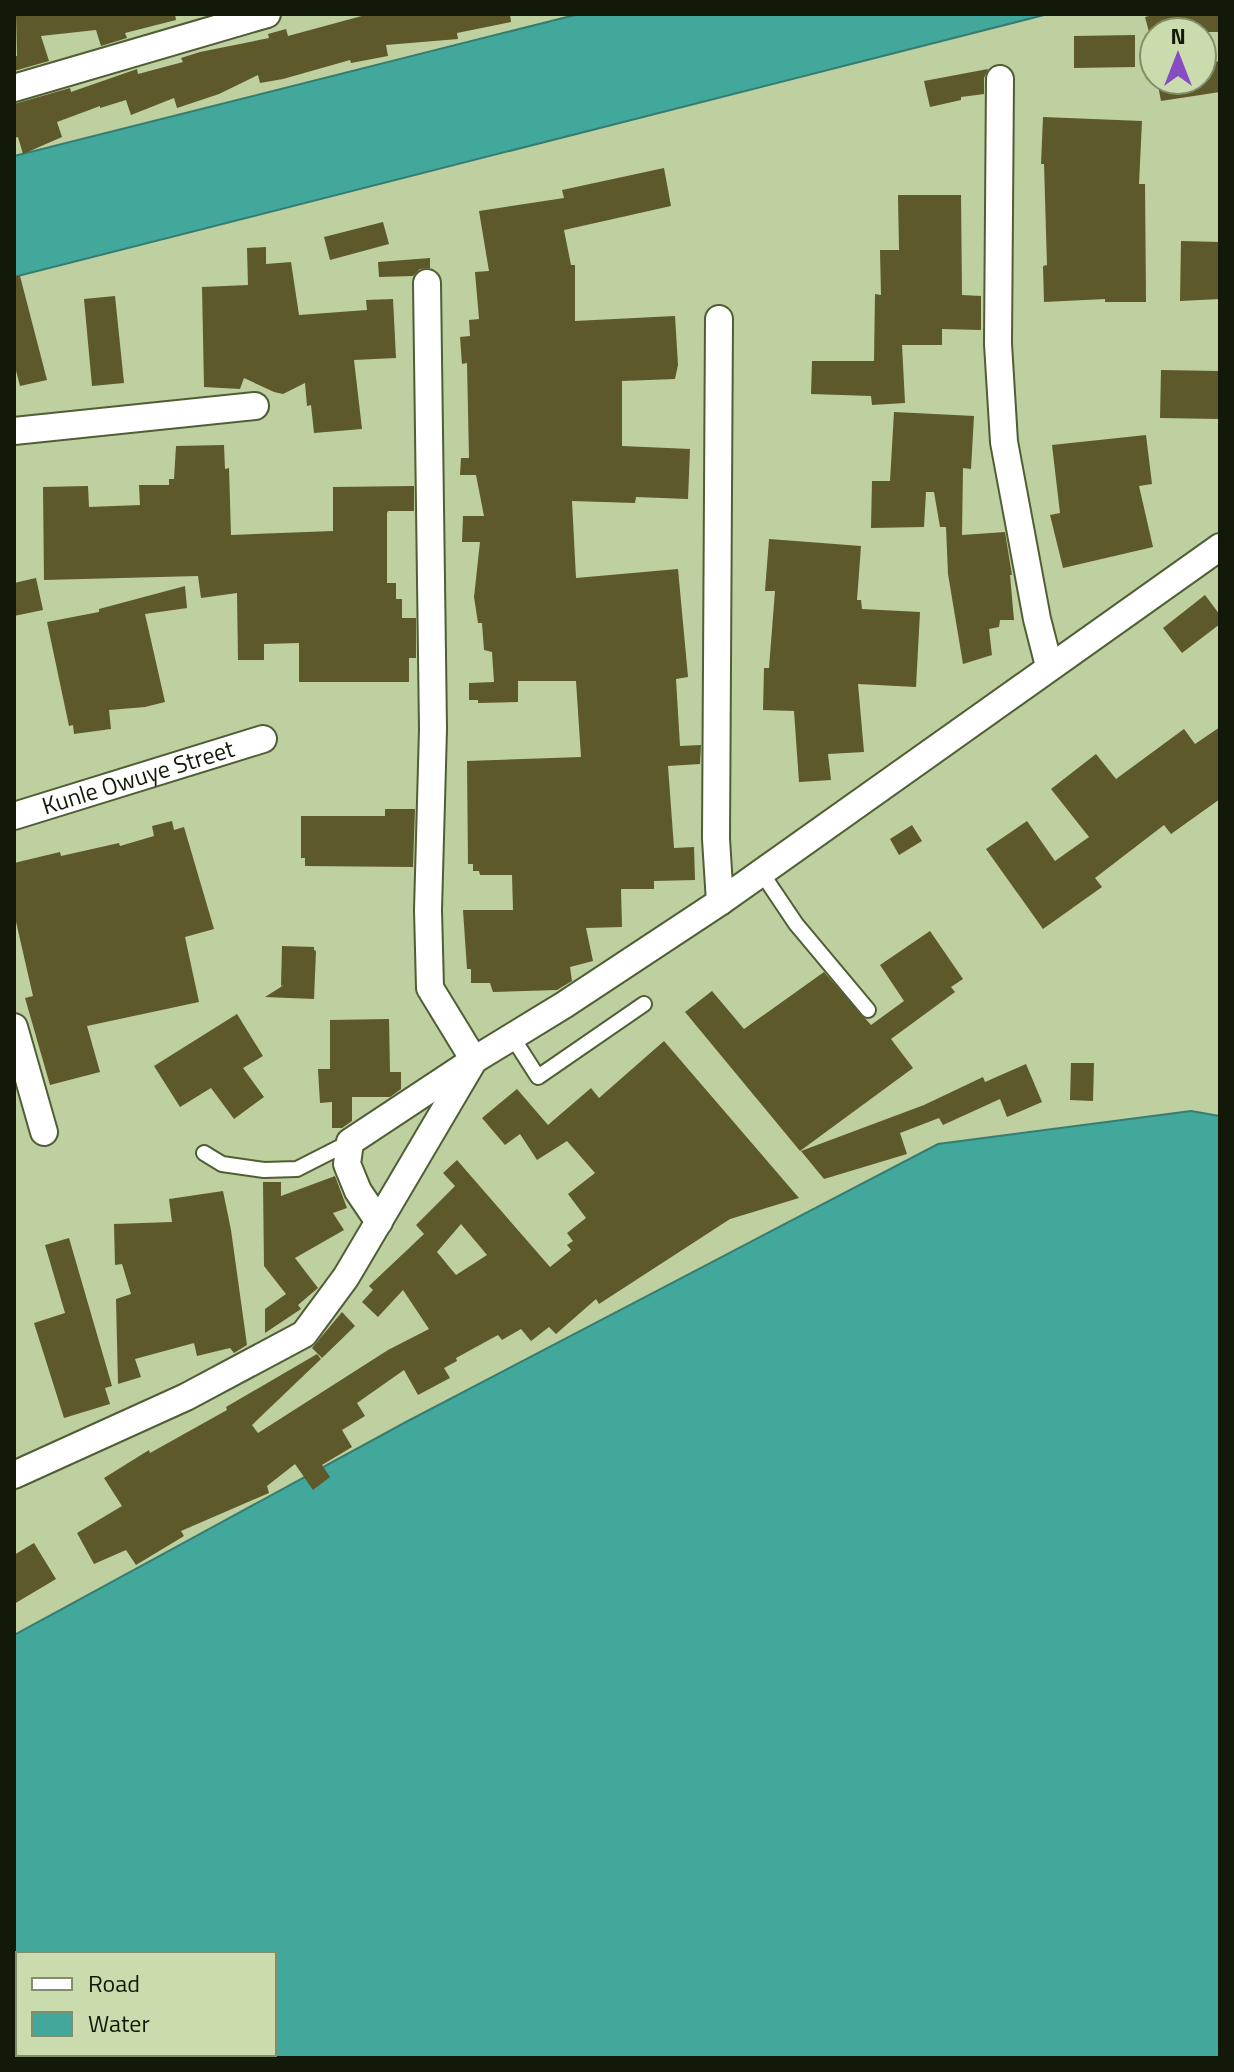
<svg xmlns="http://www.w3.org/2000/svg" width="1234" height="2072" viewBox="0 0 1234 2072" font-family="'Titillium Web',sans-serif">
<style>
.water{fill:#43a89c;stroke:#357d70;stroke-width:2;fill-rule:evenodd}
.building{fill:#5d592a;fill-rule:evenodd}
.lines{fill:none;stroke-linecap:round;stroke-linejoin:round}
.lane-casing{stroke:#4f5e34;stroke-width:18}
.street-casing{stroke:#4f5e34;stroke-width:30}
.lane{stroke:#fff;stroke-width:14}
.street{stroke:#fff;stroke-width:26}
.labels{text-anchor:middle;stroke-width:8;stroke-linejoin:round;paint-order:stroke}
.street-label{font-size:24px;fill:#131908;stroke:#cadcad}
</style>
<rect width="100%" height="100%" fill="#becfa0"/>
<!-- water -->
<g class="water">
<polygon points="579,14 1048,14 14,277 14,156"/>
<path d="M1191 1111 1220 1116V2058H14V1635L406 1422 938 1144ZM18 1954H274V2054H18Z"/>
</g>
<!-- building -->
<g class="building">
<polygon points="16,14 175,14 176,20 125,33 127,38 101,46 96,30 41,36 49,61 14,71 14,56 17,56"/>
<polygon points="369,14 510,14 511,22 457,33 458,39 386,45 388,56 351,63 350,60 283,79 260,83 258,75 219,94 177,108 174,98 131,115 126,100 100,108 100,106 57,122 62,137 23,154 18,137 14,138 14,104 70,88 71,92 137,69 138,74 183,62 181,58 200,52 269,38 268,34 286,29 288,36"/>
<polygon points="1157,14 1220,14 1220,32 1149,32 1145,17"/>
<polygon points="1135,35 1135,67 1074,68 1074,36"/>
<polygon points="1220,61 1220,92 1161,101 1157,80 1202,80 1202,64"/>
<polygon points="988,69 984,78 984,94 961,97 961,100 930,107 924,81"/>
<polygon points="1043,117 1142,121 1139,184 1145,184 1146,302 1105,302 1105,299 1044,302 1043,266 1047,265 1044,164 1041,164"/>
<polygon points="664,168 671,206 564,230 571,265 575,265 575,321 675,316 678,365 675,379 622,381 622,446 690,449 688,499 636,497 635,503 572,501 576,578 678,569 688,677 676,679 680,746 701,745 700,764 668,766 674,848 694,847 695,880 654,881 654,889 621,889 622,927 586,928 593,961 570,967 572,981 557,990 493,992 490,983 471,983 471,969 467,969 463,910 513,910 512,875 480,875 479,871 473,871 473,864 468,864 467,761 581,757 576,681 518,681 518,702 478,703 478,700 469,700 469,683 494,682 492,652 484,650 482,623 478,623 474,597 480,542 462,542 463,516 484,516 476,475 460,475 461,458 469,458 467,363 462,364 460,337 470,336 469,320 479,319 475,272 489,271 479,211 564,198 562,190"/>
<polygon points="898,195 961,195 962,295 981,296 981,330 942,329 942,345 902,345 905,403 872,405 871,396 811,394 812,361 874,361 875,294 881,295 880,250 899,250"/>
<polygon points="383,222 389,244 330,260 324,237"/>
<polygon points="1181,241 1220,242 1220,299 1180,301"/>
<polygon points="266,247 266,264 291,262 299,315 367,310 366,300 393,299 396,358 354,360 362,429 314,433 311,405 307,406 305,383 283,394 274,392 244,378 240,389 204,387 202,287 248,285 247,248"/>
<polygon points="430,258 430,268 420,269 413,276 379,277 378,262"/>
<polygon points="14,276 20,276 47,380 20,386 14,363"/>
<polygon points="115,296 124,383 92,386 84,299"/>
<polygon points="1161,370 1220,371 1220,419 1160,418"/>
<polygon points="894,412 974,416 971,469 963,468 962,535 1005,532 1012,575 1010,575 1014,620 1000,620 999,627 989,629 992,655 963,664 948,574 946,527 940,527 934,492 926,492 924,527 871,528 872,481 890,481"/>
<polygon points="1146,435 1152,484 1139,486 1153,547 1063,568 1050,515 1060,513 1052,445"/>
<polygon points="224,445 225,469 229,468 231,535 333,531 333,487 414,486 414,511 388,511 387,513 387,583 396,583 396,599 402,599 402,618 416,618 416,658 409,658 409,682 299,682 299,643 264,644 264,660 238,660 237,593 201,598 198,576 44,580 43,487 88,486 89,507 140,505 139,485 169,485 169,479 174,479 176,446"/>
<polygon points="769,539 861,546 857,600 861,600 862,609 920,612 916,687 858,684 864,752 828,754 831,780 799,782 794,711 763,710 764,668 769,668 775,591 765,591"/>
<polygon points="36,578 43,610 14,616 14,583"/>
<polygon points="185,586 187,608 145,614 165,702 145,707 109,710 111,729 74,734 73,725 69,726 47,622 99,612 99,609"/>
<polygon points="1205,595 1220,615 1220,624 1182,653 1163,628"/>
<polygon points="1220,727 1220,799 1171,834 1164,825 1095,878 1102,887 1043,929 986,849 1027,821 1055,861 1089,837 1051,789 1096,754 1116,779 1184,729 1195,744"/>
<polygon points="385,809 415,809 413,867 305,866 305,858 301,858 301,816 385,816"/>
<polygon points="172,821 174,830 184,827 214,929 185,937 199,1002 87,1026 100,1072 50,1085 25,998 33,996 14,913 14,863 60,852 61,856 119,843 120,846 154,836 152,826"/>
<polygon points="912,825 922,841 899,855 890,839"/>
<polygon points="930,931 963,979 951,987 955,992 891,1039 913,1068 800,1151 685,1012 712,991 744,1029 824,972 871,1025 904,1001 880,965"/>
<polygon points="282,946 314,947 314,950 316,951 314,999 265,997 284,985 281,986"/>
<polygon points="237,1014 263,1056 243,1068 264,1097 234,1119 211,1088 180,1107 154,1066"/>
<polygon points="389,1019 390,1072 401,1072 401,1089 390,1097 352,1097 352,1121 342,1128 332,1128 332,1102 320,1103 318,1069 330,1069 330,1020"/>
<path d="M664 1041 799 1198 730 1219 599 1304 596 1299 556 1334 549 1327 531 1341 521 1329 502 1340 498 1335 456 1358 457 1361 444 1368 450 1378 418 1395 404 1370 357 1403 365 1416 342 1430 352 1447 322 1465 330 1477 313 1490 295 1464 267 1486 269 1493 181 1531 184 1536 136 1565 126 1550 94 1564 77 1533 122 1506 104 1478 149 1450 150 1453 227 1410 226 1407 317 1354 321 1359 252 1425 258 1433 388 1350 429 1329 403 1290 378 1317 362 1302 373 1290 369 1286 424 1234 416 1225 455 1186 443 1173 457 1160 550 1267 571 1250 567 1245 573 1241 567 1233 586 1218 568 1194 595 1173 567 1141 537 1160 520 1134 505 1145 482 1118 517 1089 548 1125 591 1088 599 1098ZM461 1224 487 1255 456 1275 437 1252Z"/>
<polygon points="1071,1063 1094,1063 1093,1101 1070,1100"/>
<polygon points="1026,1064 1042,1102 1007,1117 1000,1099 943,1125 939,1118 900,1133 907,1154 824,1179 801,1151 924,1105 983,1077 985,1082"/>
<polygon points="335,1176 347,1208 333,1213 344,1230 295,1258 318,1288 298,1305 301,1309 265,1333 265,1309 286,1294 264,1266 263,1182 281,1182 281,1196"/>
<polygon points="223,1191 231,1230 247,1345 234,1353 230,1348 197,1356 194,1343 135,1359 141,1377 118,1384 116,1299 131,1294 122,1264 115,1265 114,1224 172,1222 169,1199"/>
<polygon points="69,1238 112,1386 105,1388 110,1404 64,1418 34,1323 65,1313 45,1245"/>
<polygon points="342,1312 355,1326 322,1358 312,1348"/>
<polygon points="34,1543 56,1579 14,1604 14,1555"/>
</g>
<g class="lines">
<defs>
<g id="lane">
<polyline points="761,872 796,924 868,1010"/>
<polyline points="513,1038 538,1077 644,1004"/>
<polyline points="204,1153 222,1164 264,1170 297,1169 350,1142"/>
</g>
<g id="street">
<polyline points="1000,79 998,344 1004,442 1037,619 1049,666"/>
<polyline points="14,88 267,14"/>
<polyline points="719,319 716,839 720,902"/>
<polyline points="14,431 255,406"/>
<path id="s1" d="M14 816 263 739"/>
<polyline points="14,1027 44,1132"/>
<polyline points="379,1222 358,1191 347,1164 350,1142 474,1060 430,988 428,910 433,729 427,283"/>
<polyline points="14,1475 186,1397 304,1334 346,1277 474,1060 564,1005 720,902 1220,547"/>
</g>
</defs>
<!-- lane casing -->
<use href="#lane" class="lane-casing"/>
<!-- street casing -->
<use href="#street" class="street-casing"/>
<!-- lane -->
<use href="#lane" class="lane"/>
<!-- street -->
<use href="#street" class="street"/>
</g>
<g class="labels">
<!-- street labels -->
<g class="street-label">
<text dy="8" stroke="none"><textPath href="#s1" startOffset="130">Kunle Owuye Street</textPath></text>
</g>
</g>
<!-- border -->
<rect width="1234" height="2072" fill="none" stroke="#131908" stroke-width="32"/>
<!-- legend -->
<rect x="16" y="1952" width="260" height="104" fill="#cadcad" stroke="#818e6b" stroke-width="2"/>
<rect x="32" y="1978" width="40" height="12" fill="#ffffff" stroke="#818e6b" stroke-width="2"/>
<text x="88" y="1992" font-size="24" fill="#131908">Road</text>
<rect x="32" y="2012" width="40" height="24" fill="#43a89c" stroke="#818e6b" stroke-width="2"/>
<text x="88" y="2032" font-size="24" fill="#131908">Water</text>
<!-- north arrow -->
<g transform="translate(1178 56)"><circle r="38" fill="#cadcad" stroke="#818e6b" stroke-width="2"/>
<path d="M0-6L14 30L0 20L-14 30Z" fill="#884cc2"/>
<text y="-12" font-size="22" font-weight="bold" text-anchor="middle" fill="#131908">N</text>
</g>
</svg>
